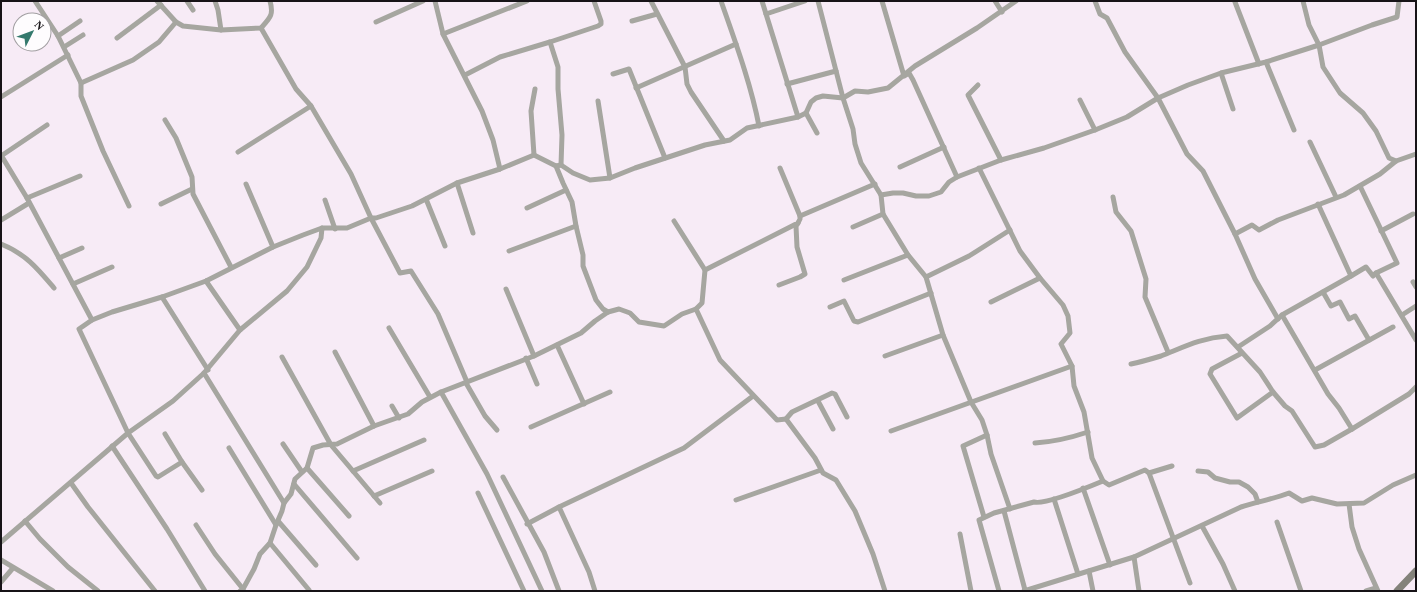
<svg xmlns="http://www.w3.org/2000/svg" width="1417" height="592" viewBox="0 0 1417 592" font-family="'Times New Roman',serif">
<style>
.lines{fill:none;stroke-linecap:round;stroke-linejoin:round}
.street{stroke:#a6a6a0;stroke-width:5}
.secondary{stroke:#83827a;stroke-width:7}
</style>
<rect width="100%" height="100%" fill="#f7ebf6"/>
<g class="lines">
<!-- street -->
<g class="street">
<polyline points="35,1 58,36 81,83 81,96 103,151 129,206"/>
<path d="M157 1 176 22 183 26 221 30 261 28C270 18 274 15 270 1"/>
<polyline points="187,1 193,10"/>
<polyline points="215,1 218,10 221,30"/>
<polyline points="435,1 443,34 482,111 493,140 500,169"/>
<polyline points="651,1 685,67 687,84 691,92 724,141"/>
<path d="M721 1C735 41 751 84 759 126"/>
<polyline points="762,1 798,117"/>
<polyline points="818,1 843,98 853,129 855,144 861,163 881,195 883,214 908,255 926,277 943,335 971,402 982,420 987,435 991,454 1010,509"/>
<polyline points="882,1 904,76 909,73 913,80 957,177"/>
<polyline points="995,1 1002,12"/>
<polyline points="1095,1 1100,14 1107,18 1125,52 1158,98 1187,154 1203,171 1235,234 1255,279 1278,319"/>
<polyline points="1303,1 1309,25 1319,45 1323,67 1340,93 1363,113 1376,131 1389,158 1396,161"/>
<polyline points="1235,2 1259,64"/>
<polyline points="766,14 805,1"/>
<polyline points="632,21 657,14"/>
<polyline points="376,22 423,1"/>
<polyline points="261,28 296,89 311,106 351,174 371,218 400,273 411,271 438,314 467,382"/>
<polyline points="443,34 527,1"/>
<polyline points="58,36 80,21"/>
<polyline points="117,38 161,5"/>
<polyline points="550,42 558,67 558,89 562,135 561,165"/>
<polyline points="64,47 83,35"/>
<polyline points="1266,62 1294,130"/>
<polyline points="1221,73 1233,109"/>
<polyline points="613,74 629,69 665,158"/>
<polyline points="465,75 500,57 550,42 598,26 601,24 601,21 594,1"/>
<polyline points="81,83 133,60 159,42 176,22"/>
<polyline points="787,84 836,71"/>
<polyline points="978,85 968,95 1001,160"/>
<polyline points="636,88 736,44"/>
<polyline points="1,97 68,55"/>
<polyline points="1080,100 1095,130"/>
<polyline points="598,101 610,178"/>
<polyline points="806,113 817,133"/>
<polyline points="165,120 176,138 192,177 193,194 231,267"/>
<polyline points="1310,142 1336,197"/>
<polyline points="238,152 311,106"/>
<polyline points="1,155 27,198 92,320"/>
<polyline points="534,155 531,111 535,89"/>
<polyline points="1,156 47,125"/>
<polyline points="556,166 563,183 572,202 576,226 583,255 583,266 596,300 603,309 608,312"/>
<polyline points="900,167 944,147"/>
<polyline points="979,168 1020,251 1040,278 1063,305 1068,316 1070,333 1061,344 1072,366 1074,386 1084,412 1092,458 1103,481 1109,485 1145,470 1149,473 1172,466"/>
<polyline points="457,183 473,233"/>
<polyline points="246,184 273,247"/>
<polyline points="881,195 893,193 903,193 916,196 929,196 941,192 949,182 957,177 1001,160 1044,148 1095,130 1127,117 1158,98 1188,85 1221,73 1266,62 1319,45 1372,25 1397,17 1399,1"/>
<polyline points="1113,197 1116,212 1131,231 1146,279 1145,297 1168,352"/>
<polyline points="27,198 80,176"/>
<polyline points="426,199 445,246"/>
<polyline points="325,200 335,229"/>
<polyline points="161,204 192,189"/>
<polyline points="1318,204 1351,276"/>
<polyline points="527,208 566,190"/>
<polyline points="800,216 875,184"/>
<polyline points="1,220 29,203"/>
<polyline points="674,221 705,270"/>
<polyline points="853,227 883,214"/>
<polyline points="1381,231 1413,214"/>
<polyline points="1235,234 1252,225 1259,230 1278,220 1344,195 1380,174 1396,161 1416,154"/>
<path d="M1 244C26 254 38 269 54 288"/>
<polyline points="509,251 576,226"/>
<polyline points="59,258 82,248"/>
<polyline points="1376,273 1416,340"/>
<polyline points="926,277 969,256 1010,230"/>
<polyline points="844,280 908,255"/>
<polyline points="206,281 240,330"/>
<polyline points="1413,282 1416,287"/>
<polyline points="73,284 112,267"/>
<polyline points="779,285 800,277 805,274 797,247 796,226 798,223"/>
<polyline points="506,289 534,356"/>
<polyline points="1323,292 1331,306 1340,302 1349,319 1355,316 1369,340"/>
<polyline points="162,297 208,370"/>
<polyline points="991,302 1040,278"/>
<polyline points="830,307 844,301 854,321 858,322 931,293"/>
<polyline points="696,309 720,360 777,420 786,419 815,458 823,473 836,480 855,511 873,554 885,591"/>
<polyline points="1282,315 1328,394 1339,408 1352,429"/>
<polyline points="1402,315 1416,306"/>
<polyline points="389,328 430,397"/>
<polyline points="557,345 584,404"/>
<polyline points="1238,347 1270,326 1282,315 1351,276 1366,267 1373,276 1376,273 1397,263 1360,186"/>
<polyline points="335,352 374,426"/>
<polyline points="1242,353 1212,369 1210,374 1237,418 1273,392"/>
<polyline points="885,356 943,335"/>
<polyline points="282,357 331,445 380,503"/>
<polyline points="526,358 537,384"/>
<path d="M1131 364C1141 362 1151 359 1161 356 1184 347 1201 338 1227 336L1260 372 1273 392 1285 406 1292 411 1315 447 1324 445 1352 429 1409 394 1416 387"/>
<polyline points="1315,370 1393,327"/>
<polyline points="204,373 284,503"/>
<polyline points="466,383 485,416 497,430"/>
<polyline points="441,392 487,474 542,591"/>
<polyline points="818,401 833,429"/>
<polyline points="392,406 399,418"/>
<polyline points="786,419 792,412 832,393 835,394 847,417"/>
<polyline points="531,427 610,392"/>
<polyline points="891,431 1072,366"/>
<polyline points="165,434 182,462 202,490"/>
<path d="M1035 443C1053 442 1070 438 1088 432"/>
<polyline points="283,444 302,472"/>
<polyline points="112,446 167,529 205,591"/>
<polyline points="229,448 276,525"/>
<polyline points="182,462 158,477 156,476 128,433 79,329 92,320 112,312 162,297 206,281 273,247 303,235 322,228 347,228 371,218 376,218 412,206 457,183 500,169 534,155 556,166 561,165 573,173 590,180 610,178 635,168 705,145 730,140 747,128 798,117 806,113 811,102 816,98 823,96 843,98 855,91 868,92 888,88 915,66 977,28 1016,1"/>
<polyline points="307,468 349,516"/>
<polyline points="353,471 424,440"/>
<polyline points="1198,471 1208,472 1215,478 1230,482 1239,482 1248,487 1255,494 1258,502"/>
<polyline points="1149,473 1190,583"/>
<polyline points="503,477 544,552 559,591"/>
<polyline points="71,483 88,507 155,591"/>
<polyline points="294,484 357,558"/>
<polyline points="1083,488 1110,565"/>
<polyline points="478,493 524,591"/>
<polyline points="374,496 432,471"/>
<polyline points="1054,499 1078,574"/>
<polyline points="736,500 821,470"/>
<polyline points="1349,504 1352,527 1359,549 1378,591"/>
<polyline points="559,507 589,572 595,591"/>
<polyline points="1004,511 1025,590"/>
<polyline points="984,517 963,446 987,435"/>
<polyline points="25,521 40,539 68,567 98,591"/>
<polyline points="278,521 316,565"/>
<polyline points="1277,522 1301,591"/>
<polyline points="527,524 559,507 684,448 753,396"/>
<polyline points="196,525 215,554 243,589"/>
<polyline points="1202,526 1223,564 1235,591"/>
<polyline points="960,534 971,591"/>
<polyline points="1,542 128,433 173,401 204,373 240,330 287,291 307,267 321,238 322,228"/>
<polyline points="270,543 309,590"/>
<polyline points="1134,557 1139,591"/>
<polyline points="1,560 53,591"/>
<polyline points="1089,571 1093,591"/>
<polyline points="1,582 13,568"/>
<polyline points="240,591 243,589 254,569 260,554 270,543 276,525 282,511 284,503 291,494 295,479 307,468 313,448 323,445 337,444 374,426 408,414 422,402 441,392 534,356 581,333 595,321 608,312 619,309 630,313 639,322 664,326 682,314 696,309 702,303 705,270 798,223 800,219 800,216 780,168"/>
<path d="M999 591 979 520 994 513 1034 502C1045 505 1091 486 1103 481"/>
<path d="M1024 591 1134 557 1241 507C1257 502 1273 499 1289 493L1302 501 1312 498 1337 504 1364 503 1393 485 1416 475"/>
<polyline points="1366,591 1376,588"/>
</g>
<!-- secondary -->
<polyline class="secondary" points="1397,591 1416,571"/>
</g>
<!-- border -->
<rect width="1417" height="592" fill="none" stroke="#171317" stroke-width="4"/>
<!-- north arrow -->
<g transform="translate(32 32) rotate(48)"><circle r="19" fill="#fefcfe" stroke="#a29fa2"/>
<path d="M0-3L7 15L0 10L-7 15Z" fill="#34796d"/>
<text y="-6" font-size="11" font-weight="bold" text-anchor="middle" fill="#171317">N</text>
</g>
</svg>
